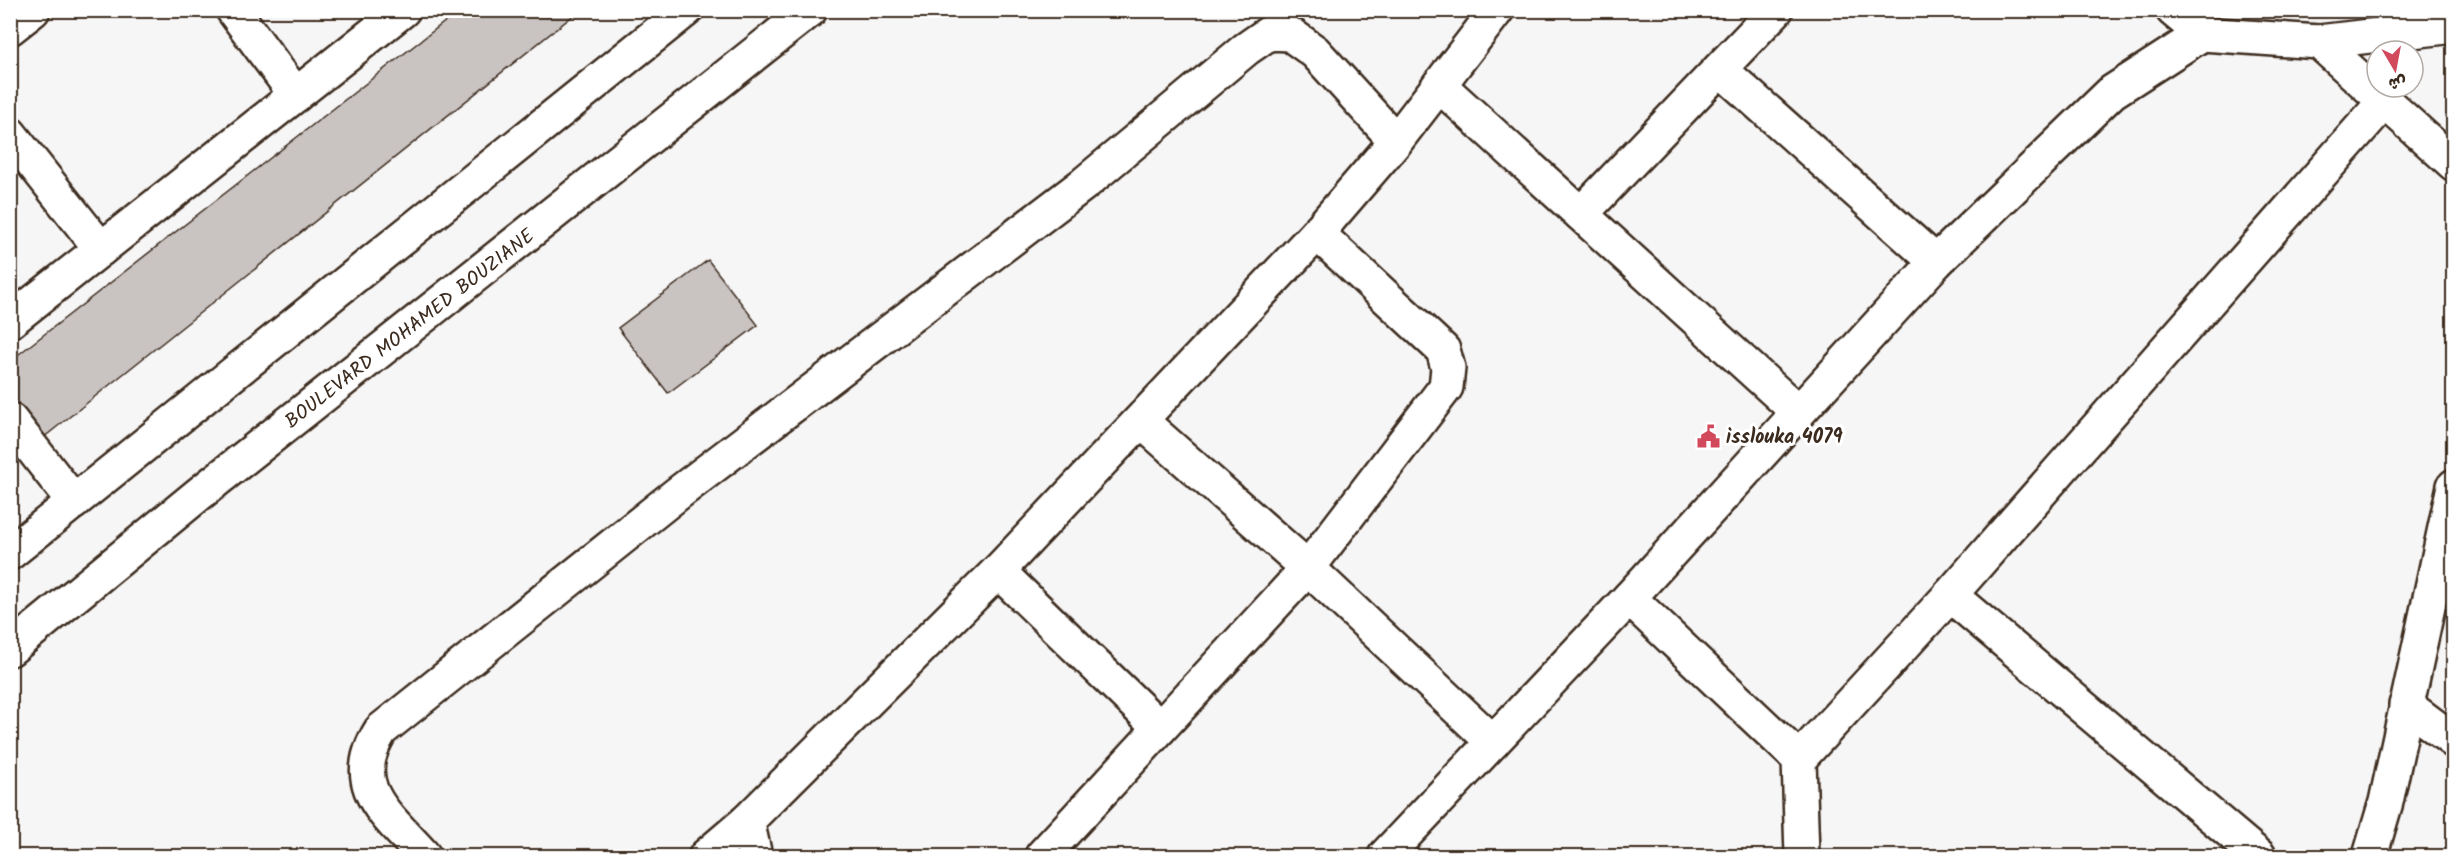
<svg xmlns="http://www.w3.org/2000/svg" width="2464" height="867" viewBox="0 0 2464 867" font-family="Kalam,'Playpen Sans Arabic',sans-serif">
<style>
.building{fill:#c9c3c1;stroke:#3b2a1e;stroke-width:1.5}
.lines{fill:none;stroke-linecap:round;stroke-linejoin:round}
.street-casing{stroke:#3b2a1e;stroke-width:38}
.secondary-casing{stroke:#3b2a1e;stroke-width:38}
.street{stroke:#fff;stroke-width:33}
.secondary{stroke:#fff;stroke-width:33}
.labels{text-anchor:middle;stroke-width:6;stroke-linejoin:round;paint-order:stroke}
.street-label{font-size:20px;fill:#3b2a1e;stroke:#fff}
.poi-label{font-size:20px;font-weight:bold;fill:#3b2a1e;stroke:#fff;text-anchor:start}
</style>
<rect width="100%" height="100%" fill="#f7f6f6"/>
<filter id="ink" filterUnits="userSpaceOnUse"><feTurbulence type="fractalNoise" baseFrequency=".0167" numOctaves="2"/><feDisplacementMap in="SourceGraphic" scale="12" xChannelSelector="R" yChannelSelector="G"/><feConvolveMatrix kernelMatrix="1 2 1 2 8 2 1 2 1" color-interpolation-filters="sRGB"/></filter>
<g filter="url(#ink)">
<!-- building -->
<g class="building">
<polygon points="460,10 580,10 38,442 10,405 10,361"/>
<polygon points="708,260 758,325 668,393 618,328"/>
</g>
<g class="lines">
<defs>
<g id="street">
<polyline points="233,10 296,95"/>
<polyline points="2173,10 2202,34 2319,42 2454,164"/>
<polyline points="10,28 33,10"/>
<polyline points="2319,42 2454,26"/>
<polyline points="1720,69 1936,262"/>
<polyline points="1439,85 1797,411"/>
<polyline points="10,134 101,249"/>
<polyline points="1581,214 1776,10"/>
<polyline points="10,321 403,10"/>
<polyline points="10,420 74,502"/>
<polyline points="1141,421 1308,568 1493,742"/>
<polyline points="998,571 1160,728"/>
<polyline points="1950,595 2259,856"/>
<polyline points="1629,598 1799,759 1802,856"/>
<polyline points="2406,705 2454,741"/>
<polyline points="1799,759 1950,595 2384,102"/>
<polyline points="747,821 755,856"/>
<path d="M424 856C387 814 345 787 381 730L677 494 1085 183 1246 49 1269 33 1290 34 1315 52 1396 141"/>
<polyline points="706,856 747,821 998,571 1317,233 1396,141 1497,10"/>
<polyline points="1042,856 1308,568 1446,387 1448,368 1443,350 1317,233"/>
<polyline points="1385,856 1629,598 1936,262 2112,92 2202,34"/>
<polyline points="2370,856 2386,802 2454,486"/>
</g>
<g id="secondary">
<polyline points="10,553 686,10"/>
<polyline points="10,649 199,494 810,10"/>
</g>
</defs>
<!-- street casing -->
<use href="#street" class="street-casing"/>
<!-- secondary casing -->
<use href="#secondary" class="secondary-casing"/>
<!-- street -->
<use href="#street" class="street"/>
<!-- secondary -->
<use href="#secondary" class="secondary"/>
</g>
</g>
<!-- icons -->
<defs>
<symbol id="civic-bare" viewBox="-9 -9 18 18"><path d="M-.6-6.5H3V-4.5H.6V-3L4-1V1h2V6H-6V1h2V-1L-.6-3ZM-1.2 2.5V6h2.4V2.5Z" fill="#d1495b" stroke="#fff" stroke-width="2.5" paint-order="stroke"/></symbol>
</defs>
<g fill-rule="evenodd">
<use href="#civic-bare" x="1692" y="420" width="33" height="33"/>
</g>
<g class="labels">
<!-- street labels -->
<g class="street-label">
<text transform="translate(409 328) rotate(-38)" y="7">BOULEVARD MOHAMED BOUZIANE</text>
</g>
<!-- poi labels -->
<g class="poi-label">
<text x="1726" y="443">isslouka 4079</text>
</g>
</g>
<!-- margin -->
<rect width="2464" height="867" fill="none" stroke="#fff" stroke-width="36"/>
<rect x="18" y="18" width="2428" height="831" fill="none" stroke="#3b2a1e" stroke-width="2" filter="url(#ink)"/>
<!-- north arrow -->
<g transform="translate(2395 69) rotate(170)"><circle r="28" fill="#ffffff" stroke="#b1aaa5" stroke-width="1.5"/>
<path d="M0-4.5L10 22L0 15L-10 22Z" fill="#d1495b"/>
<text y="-9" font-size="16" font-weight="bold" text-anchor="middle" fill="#3b2a1e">ش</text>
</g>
</svg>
